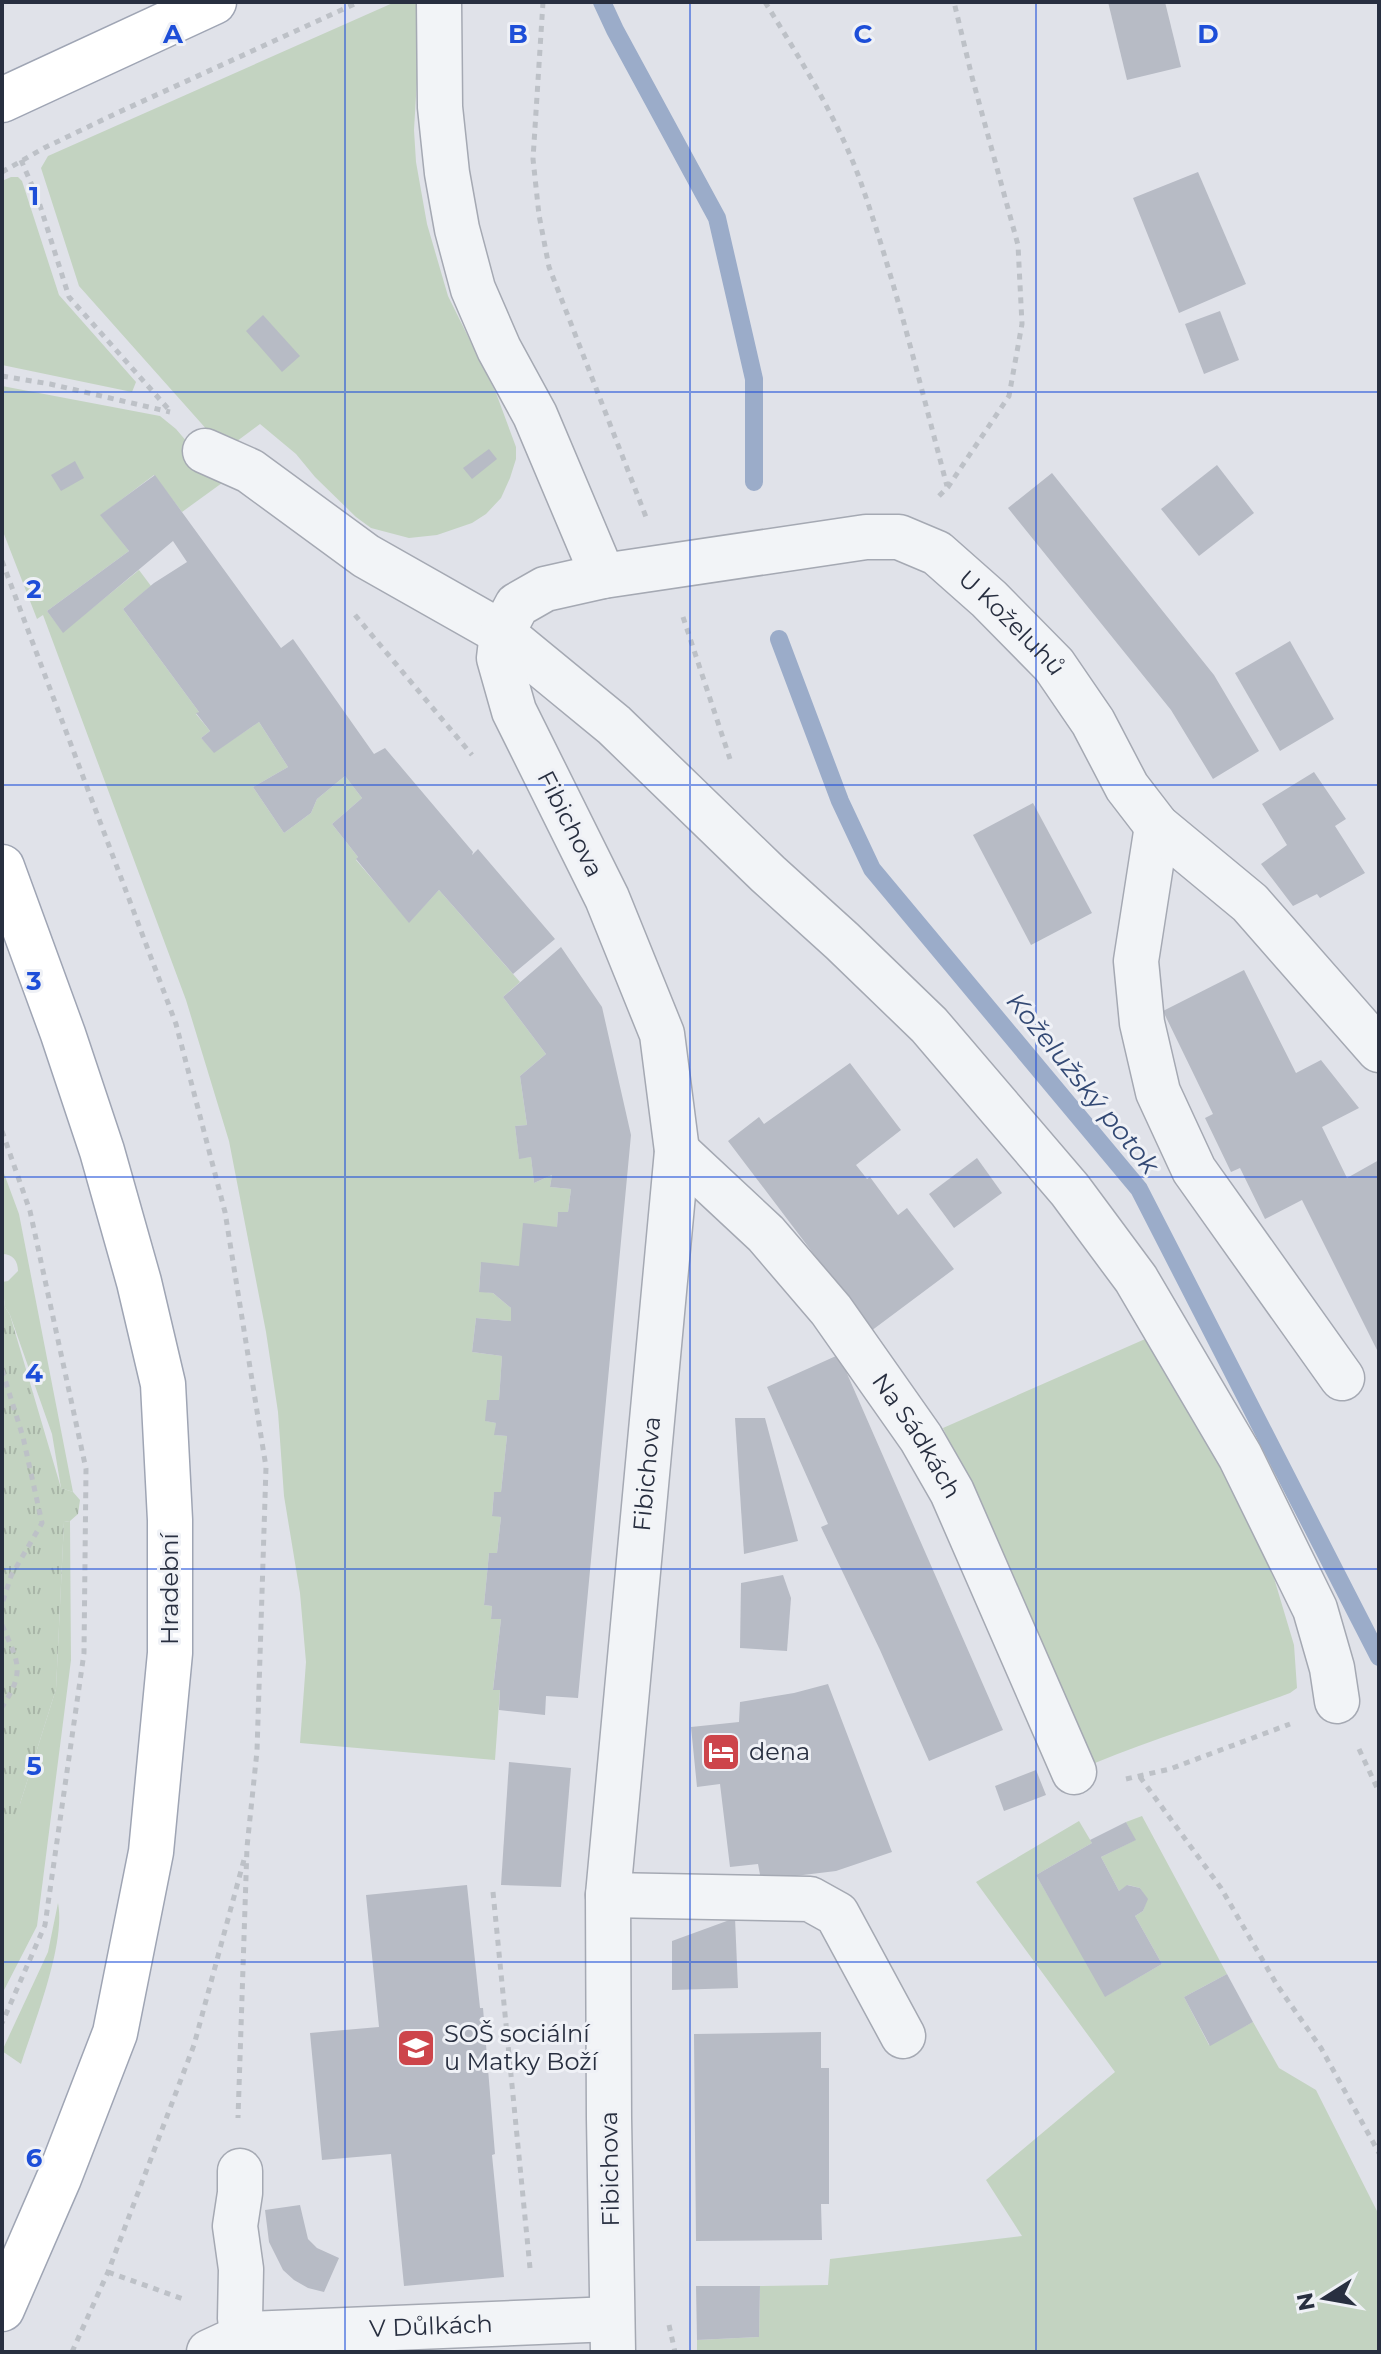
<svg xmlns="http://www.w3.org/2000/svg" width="1381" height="2354" viewBox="0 0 1381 2354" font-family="Montserrat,sans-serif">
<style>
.green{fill:#c3d3c1}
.park{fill:url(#park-tufts)}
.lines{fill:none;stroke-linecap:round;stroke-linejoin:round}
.stream{stroke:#9bacc9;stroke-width:18}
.building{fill:#b7bbc5}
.minor-casing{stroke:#a5a9b3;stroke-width:47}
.major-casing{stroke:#9fa5b4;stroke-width:47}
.path{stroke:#bdc1c7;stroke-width:5;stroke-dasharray:6 6;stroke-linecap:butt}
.minor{stroke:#f2f4f7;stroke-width:44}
.major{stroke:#fff;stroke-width:44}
.grid{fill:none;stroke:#1d4ed8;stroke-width:2;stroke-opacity:0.55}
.labels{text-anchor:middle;stroke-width:6;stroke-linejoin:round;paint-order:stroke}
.street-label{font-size:24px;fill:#282f40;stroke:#eff1f6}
.poi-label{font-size:24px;fill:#282f40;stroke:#eff1f6;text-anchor:start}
.water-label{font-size:26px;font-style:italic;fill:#334974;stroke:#eff1f6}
.grid-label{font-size:26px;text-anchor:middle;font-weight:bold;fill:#1d4ed8;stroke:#eff1f6;stroke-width:6;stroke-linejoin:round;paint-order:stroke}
</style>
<defs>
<pattern id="park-tufts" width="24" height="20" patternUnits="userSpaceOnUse" patternTransform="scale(2)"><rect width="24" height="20" fill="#c3d3c1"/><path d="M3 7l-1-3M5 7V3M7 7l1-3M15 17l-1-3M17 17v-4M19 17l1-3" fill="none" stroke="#a8b5a7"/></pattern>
</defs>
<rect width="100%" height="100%" fill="#e0e2e9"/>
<!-- green -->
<g class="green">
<polygon points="395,2 416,2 416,6 417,79 414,130 416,162 427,224 448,296 496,393 516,447 516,459 510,478 501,498 486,514 472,523 437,535 409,538 371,528 356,517 315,477 296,454 260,424 225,450 79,286 41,168 48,156"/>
<polygon points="11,177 18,177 22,181 59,295 136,382 132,392 2,365 2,181"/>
<polygon points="2,386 160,416 176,429 222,483 182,512 154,475 101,515 129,551 47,611 63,632 139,570 151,586 123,609 199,712 196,714 210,731 201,738 214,752 259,722 288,767 253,787 284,833 311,813 317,799 345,776 362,798 332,824 358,857 356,860 409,922 439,890 520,982 503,997 546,1054 520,1076 527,1125 515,1126 519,1158 531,1157 534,1183 552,1175 550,1187 571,1189 568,1212 558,1212 557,1227 519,1266 481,1263 479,1291 493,1293 511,1308 511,1321 476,1318 472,1352 502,1356 499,1400 487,1400 486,1421 496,1423 495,1435 507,1436 501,1492 494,1493 492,1515 501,1517 497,1553 489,1553 484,1605 492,1606 491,1619 501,1619 493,1689 500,1690 495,1760 300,1743 306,1662 300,1593 284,1496 278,1412 266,1332 229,1141 186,1000 43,615 37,619 2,529"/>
<path d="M2 1168 19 1214 73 1492 61 1488 52 1434 10 1315 5 1307 2 1282 8 1281 18 1271C18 1261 13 1254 2 1254Z"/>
<path d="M1152 1336 1201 1432 1241 1503 1274 1578 1294 1645 1297 1688 1290 1693C1225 1717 1159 1737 1095 1763L943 1428Z"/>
<polygon points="70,1521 71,1660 37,1926 2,1994 2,1836 11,1824 20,1804 56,1689 64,1522"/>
<polygon points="1142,1816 1227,1974 1184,1997 1209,2045 1253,2022 1279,2068 1316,2090 1379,2215 1379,2352 697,2352 697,2340 759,2337 760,2286 828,2285 830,2259 1022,2236 986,2180 1115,2072 976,1882 1079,1821 1092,1843 1036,1875 1106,1996 1162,1964 1135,1916 1143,1911 1147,1899 1140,1888 1128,1885 1119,1891 1101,1857 1135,1840 1126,1822"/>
<path d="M58 1903C66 1944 34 2023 21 2064L2 2051 48 1952Z"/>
</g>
<!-- park -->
<polygon class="park" points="2,1285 5,1307 10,1315 61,1488 73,1492 80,1500 78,1514 70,1521 64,1522 56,1689 20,1804 27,1807 31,1820 24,1827 18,1828 11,1825 2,1836"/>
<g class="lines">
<!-- stream -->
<g class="stream">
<polyline points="602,2 615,30 717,218 754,379 754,482"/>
<polyline points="779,639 840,801 872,869 1139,1189 1379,1657"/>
</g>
</g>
<!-- building -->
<g class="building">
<polygon points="1108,2 1165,2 1181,67 1127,80"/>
<polygon points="1198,172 1246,284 1179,313 1133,198"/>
<polygon points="1220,311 1239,360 1204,374 1185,324"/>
<polygon points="263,315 300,356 282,372 246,331"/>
<polygon points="489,449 497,459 472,479 463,468"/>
<polygon points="75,461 84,478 61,491 51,475"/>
<polygon points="1217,465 1254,513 1199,556 1161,509"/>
<polygon points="1052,473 1214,675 1259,751 1213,779 1171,710 1008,508"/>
<polygon points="155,475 281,648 293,639 374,754 385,748 473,852 472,855 478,849 555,939 513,974 439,890 409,923 356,859 358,857 332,824 362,798 345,776 317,799 311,813 284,833 253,787 288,767 259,722 214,753 201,738 210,731 196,713 199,712 123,609 154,583 187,562 173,541 63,633 47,611 129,551 100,515"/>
<polygon points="1290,641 1334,719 1280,751 1235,673"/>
<polygon points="1314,772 1346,819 1335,826 1365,873 1320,898 1317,894 1293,906 1261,864 1287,845 1262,804"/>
<polygon points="1033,803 1092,913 1031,945 973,835"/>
<polygon points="561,947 602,1007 631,1135 578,1698 546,1696 545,1715 499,1710 500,1690 493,1690 501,1619 491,1619 492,1606 484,1605 489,1553 497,1553 501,1517 492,1516 494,1492 501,1492 507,1436 494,1435 496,1423 485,1421 487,1400 499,1400 502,1356 472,1352 476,1318 511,1321 511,1308 493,1293 479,1292 481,1262 519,1266 523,1223 557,1227 558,1212 568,1212 571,1189 550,1187 552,1175 534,1183 531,1157 519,1159 515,1126 527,1125 520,1076 546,1054 503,997"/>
<polygon points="1244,970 1296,1073 1321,1060 1359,1108 1322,1127 1347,1178 1379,1160 1379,1354 1302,1200 1265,1219 1240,1168 1231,1172 1205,1118 1213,1114 1163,1011"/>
<polygon points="850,1063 901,1130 856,1165 867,1179 870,1177 898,1215 907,1208 954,1269 867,1334 825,1269 728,1141 759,1117 764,1124"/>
<polygon points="977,1158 1002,1193 954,1228 929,1194"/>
<polygon points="836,1356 845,1369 1003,1730 929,1761 880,1650 821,1527 828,1524 767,1387"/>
<polygon points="735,1418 765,1418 798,1541 744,1554"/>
<polygon points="783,1575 791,1598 787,1651 740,1648 741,1583"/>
<polygon points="828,1684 892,1852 836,1871 761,1880 758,1864 730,1867 720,1784 697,1787 691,1727 739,1722 740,1702 794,1693"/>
<polygon points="509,1762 571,1768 561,1887 501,1885"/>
<polygon points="1036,1770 1046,1795 1004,1811 995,1786"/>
<polygon points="1126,1822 1136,1840 1101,1857 1119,1891 1127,1885 1140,1888 1148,1899 1143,1911 1135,1916 1162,1964 1105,1997 1036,1875 1092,1843 1090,1840"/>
<polygon points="467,1885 480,2008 483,2008 495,2154 492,2155 504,2277 404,2286 391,2154 322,2160 310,2033 379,2027 366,1895"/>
<polygon points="735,1918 738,1988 672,1990 672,1941"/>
<polygon points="1227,1974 1253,2022 1210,2046 1184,1997"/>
<polygon points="821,2032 821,2068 829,2068 829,2204 821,2204 822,2240 696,2241 694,2034"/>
<polygon points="300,2205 308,2239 317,2248 339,2258 324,2292 308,2288 294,2280 283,2270 269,2242 265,2210"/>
<polygon points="696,2286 760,2286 759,2337 697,2340"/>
</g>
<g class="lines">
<defs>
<g id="minor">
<polyline points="439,2 440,107 447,173 457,229 473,289 499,349 535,415 603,576"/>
<polyline points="205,451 250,471 366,556 502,633 614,725 768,874 842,941 929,1025 1070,1190 1136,1279 1240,1456 1315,1609 1332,1668 1337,1701"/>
<polyline points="1157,826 1136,961 1142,1023 1158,1092 1194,1170 1342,1378"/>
<path id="s1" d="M677 1151 766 1234 831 1310 921 1438 952 1492 1074 1772"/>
<polyline points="608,1895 810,1899 837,1914 903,2036"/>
<polyline points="240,2171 240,2193 235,2226 241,2269 240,2319 248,2334"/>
<path id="s2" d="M209 2352 248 2334 612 2319"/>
<path id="s3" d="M613 2352 609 2118 608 1895 677 1151 662 1034 607 898 514 711 499 658 502 633 517 605 545 589 603 576 866 537H899L937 553 989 599 1054 665 1093 722 1127 787 1157 826 1250 903 1379 1050"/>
</g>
<g id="major">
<polyline points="2,100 214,2"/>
<polyline points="2,867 63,1034 102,1151 139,1282 163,1384 170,1520 170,1653 151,1852 115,2033 59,2178 2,2309"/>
</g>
</defs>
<!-- minor casing -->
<use href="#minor" class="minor-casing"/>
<!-- major casing -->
<use href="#major" class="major-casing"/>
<!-- path -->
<g class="path">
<polyline points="543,2 533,159 539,215 549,267 646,517"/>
<path d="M765 2C800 59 837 117 860 180 895 280 920 384 947 486"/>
<polyline points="21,160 38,199 69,297 171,412"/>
<polyline points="2,172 44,148 117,113 359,2"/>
<polyline points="2,376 50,384 170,412"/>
<polyline points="939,496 948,487 1009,396 1022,324 1018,245 972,77 954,2"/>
<polyline points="2,561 176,1024 225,1212 266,1467 257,1751 247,1847 238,2118"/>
<polyline points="355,615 472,755"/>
<polyline points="683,617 730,759"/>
<polyline points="2,1131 30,1211 86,1469 84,1653 45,1925 2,2023"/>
<polyline points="2,1370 23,1437 42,1523 11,1576 2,1604"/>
<path d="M2 1625C18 1662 26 1671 2 1707"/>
<polyline points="1359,1749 1379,1792"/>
<polyline points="1140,1777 1221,1888 1277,1985 1321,2048 1379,2153"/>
<polyline points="1126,1779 1170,1769 1290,1724"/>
<polyline points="493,1892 530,2268"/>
<polyline points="108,2272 186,2300"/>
<polyline points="669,2325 675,2352"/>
<polyline points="72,2352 108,2272 194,2045 245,1856"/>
</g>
<!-- minor -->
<use href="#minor" class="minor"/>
<!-- major -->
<use href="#major" class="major"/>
</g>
<!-- grid -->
<path class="grid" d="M345 2V2352M690 2V2352M1036 2V2352M2 392H1379M2 785H1379M2 1177H1379M2 1569H1379M2 1962H1379"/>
<!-- icons -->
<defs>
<symbol id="hotel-square" viewBox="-11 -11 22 22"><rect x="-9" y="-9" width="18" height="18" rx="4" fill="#cd454b" stroke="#eff1f6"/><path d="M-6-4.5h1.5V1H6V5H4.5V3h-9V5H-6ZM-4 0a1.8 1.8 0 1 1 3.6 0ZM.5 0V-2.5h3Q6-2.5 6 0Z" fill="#fff"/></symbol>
<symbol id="university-square" viewBox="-11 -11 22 22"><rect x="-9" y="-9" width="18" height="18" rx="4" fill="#cd454b" stroke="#eff1f6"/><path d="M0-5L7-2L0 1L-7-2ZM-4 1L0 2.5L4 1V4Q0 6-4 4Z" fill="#fff"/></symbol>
</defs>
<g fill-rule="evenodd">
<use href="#hotel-square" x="699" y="1730" width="44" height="44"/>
<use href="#university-square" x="394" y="2026" width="44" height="44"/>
</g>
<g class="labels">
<!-- street labels -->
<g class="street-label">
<text dy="8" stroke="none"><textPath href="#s3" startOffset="2324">U Koželuhů</textPath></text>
<text transform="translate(570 824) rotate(63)" y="8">Fibichova</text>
<text dy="8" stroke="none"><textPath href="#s1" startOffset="374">Na Sádkách</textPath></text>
<text dy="8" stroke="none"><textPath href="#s3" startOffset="880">Fibichova</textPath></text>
<text transform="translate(170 1589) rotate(-90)" y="8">Hradební</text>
<text transform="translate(610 2169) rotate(-91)" y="8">Fibichova</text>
<text dy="8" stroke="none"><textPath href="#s2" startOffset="226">V Důlkách</textPath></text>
</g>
<!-- poi labels -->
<g class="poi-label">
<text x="749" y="1760">dena</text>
<text x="444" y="2042">SOŠ sociální<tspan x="444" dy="28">u Matky Boží</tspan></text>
</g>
<!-- water labels -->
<g class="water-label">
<text transform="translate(1083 1083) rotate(51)" y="9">Koželužský potok</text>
</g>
</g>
<g class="grid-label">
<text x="173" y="43">A</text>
<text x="518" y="43">B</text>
<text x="863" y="43">C</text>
<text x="1208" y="43">D</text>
<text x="34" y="205">1</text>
<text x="34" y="598">2</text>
<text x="34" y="990">3</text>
<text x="34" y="1382">4</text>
<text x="34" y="1775">5</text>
<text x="34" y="2167">6</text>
</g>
<!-- border -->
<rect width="1381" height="2354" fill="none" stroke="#282f40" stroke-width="8"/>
<!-- north arrow -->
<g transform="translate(1325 2298) rotate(259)" stroke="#eff1f6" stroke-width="6" paint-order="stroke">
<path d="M0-6L14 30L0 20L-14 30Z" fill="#282f40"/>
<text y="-12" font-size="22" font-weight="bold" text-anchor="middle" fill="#282f40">N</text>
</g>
</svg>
